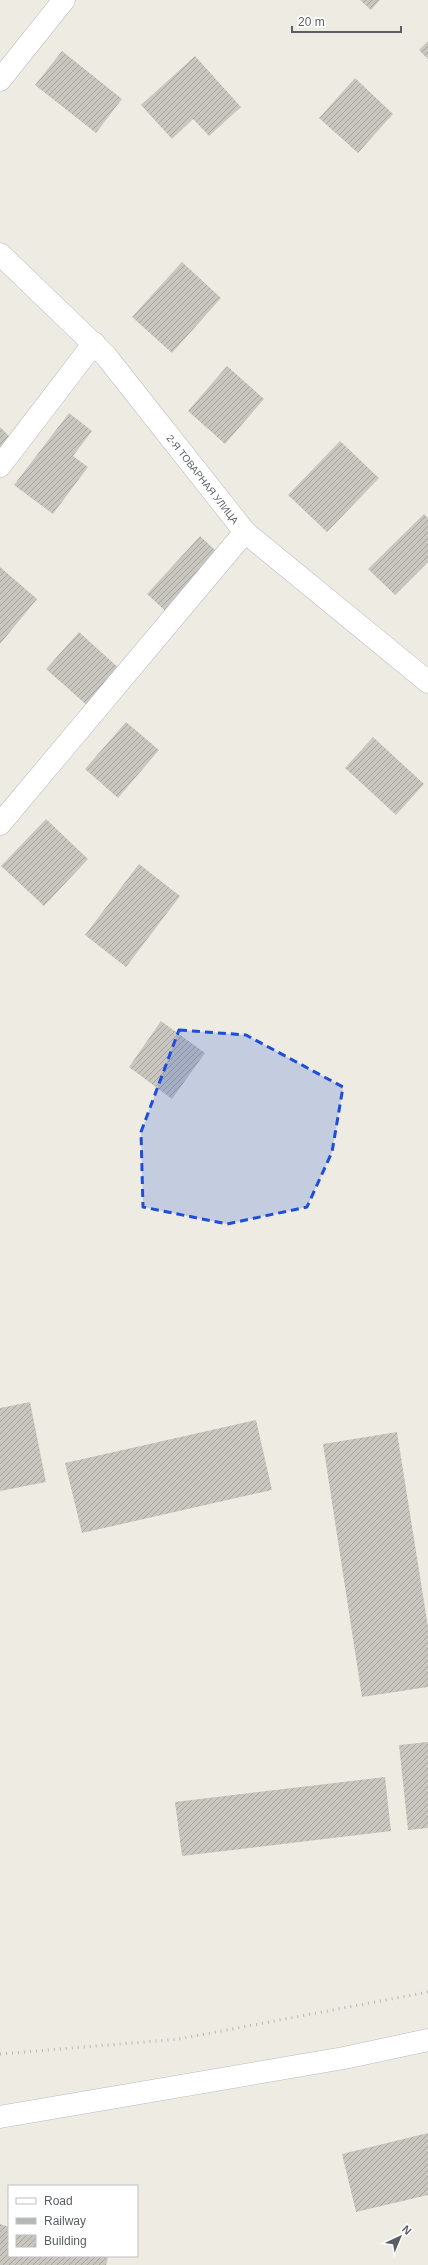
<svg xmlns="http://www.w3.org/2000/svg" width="428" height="2265" viewBox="0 0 428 2265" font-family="Arial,sans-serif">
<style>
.building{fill:url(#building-hatch)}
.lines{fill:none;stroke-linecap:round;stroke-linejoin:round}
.street-casing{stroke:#b7babf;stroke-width:23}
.street{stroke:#fff;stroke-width:22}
.rail{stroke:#b5b6b7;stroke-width:3;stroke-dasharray:1 5;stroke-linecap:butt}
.marked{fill:#1d4ed8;fill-opacity:0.2;stroke:#1d4ed8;stroke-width:3;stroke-dasharray:8 5;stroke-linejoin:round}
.labels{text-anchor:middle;stroke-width:3;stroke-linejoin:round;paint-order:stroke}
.street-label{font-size:10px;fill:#5a5e64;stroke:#fff}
</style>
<defs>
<pattern id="building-hatch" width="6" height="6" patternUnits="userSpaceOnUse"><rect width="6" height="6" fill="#c9c6bf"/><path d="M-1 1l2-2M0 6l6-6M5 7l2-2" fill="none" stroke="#a6a49f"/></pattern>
</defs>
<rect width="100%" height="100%" fill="#eeece2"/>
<!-- building -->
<g class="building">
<polygon points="360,0 380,0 371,10"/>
<polygon points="428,41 428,59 419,50"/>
<polygon points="62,51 122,99 96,133 35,85"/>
<polygon points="195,56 241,107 209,136 193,119 172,139 141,105"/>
<polygon points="355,78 393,114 358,153 319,118"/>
<polygon points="182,262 221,298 172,353 132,317"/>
<polygon points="227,366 264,399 225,444 188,411"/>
<polygon points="69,413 92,431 73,456 88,467 53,514 14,485"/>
<polygon points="0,427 12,439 0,451"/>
<polygon points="340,441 379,478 327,532 288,495"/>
<polygon points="424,514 428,518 428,562 395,595 368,569"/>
<polygon points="200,536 227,561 173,618 147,594"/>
<polygon points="0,567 37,599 0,644"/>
<polygon points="79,632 122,671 89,707 46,669"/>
<polygon points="126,722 159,750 118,798 85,769"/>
<polygon points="373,737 424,784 396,815 345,768"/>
<polygon points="46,819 88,859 44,906 1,866"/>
<polygon points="139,864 180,896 126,967 85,935"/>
<polygon points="161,1021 205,1053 172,1099 129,1067"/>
<polygon points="30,1402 46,1482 0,1491 0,1408"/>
<polygon points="256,1420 272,1490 82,1533 65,1463"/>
<polygon points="397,1432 428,1627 428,1687 362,1697 323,1444"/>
<polygon points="428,1742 428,1828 408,1830 399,1745"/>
<polygon points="385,1777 391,1831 182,1856 175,1802"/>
<polygon points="428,2133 428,2195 356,2212 342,2154"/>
<polygon points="0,2224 9,2227 9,2256 103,2256 108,2258 106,2265 0,2265"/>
</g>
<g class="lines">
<defs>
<g id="street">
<polyline points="0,80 64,0"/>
<polyline points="0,254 106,356 245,532 428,682"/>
<polyline points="0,466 94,343"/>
<polyline points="0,824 245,532"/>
<polyline points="0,2117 344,2058 428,2040"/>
</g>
</defs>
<!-- street casing -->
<use href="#street" class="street-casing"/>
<!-- street -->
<use href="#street" class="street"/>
<!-- rail -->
<polyline class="rail" points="0,2054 179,2039 428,1992"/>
</g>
<!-- marked area -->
<path class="marked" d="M179 1030 246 1035 343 1087 332 1152 307 1207 227 1224 143 1207 141 1132Z"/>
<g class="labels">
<!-- street labels -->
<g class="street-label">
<text transform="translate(203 479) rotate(52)" y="4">2-Я ТОВАРНАЯ УЛИЦА</text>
</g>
</g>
<!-- legend -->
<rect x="8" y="2185" width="130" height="72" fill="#ffffff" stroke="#bdbfc1"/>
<rect x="16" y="2198" width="20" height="6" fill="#ffffff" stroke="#bdbfc1"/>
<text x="44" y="2205" font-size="12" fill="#5a5e64">Road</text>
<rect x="16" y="2218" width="20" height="6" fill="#b5b6b7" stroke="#bdbfc1"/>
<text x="44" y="2225" font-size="12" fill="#5a5e64">Railway</text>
<rect x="16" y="2235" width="20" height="12" fill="url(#building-hatch)" stroke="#bdbfc1"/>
<text x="44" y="2245" font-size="12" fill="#5a5e64">Building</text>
<!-- north arrow -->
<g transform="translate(400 2237) rotate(44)" stroke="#ffffff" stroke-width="3" paint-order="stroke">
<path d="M0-3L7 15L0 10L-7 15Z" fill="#5a5e64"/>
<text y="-6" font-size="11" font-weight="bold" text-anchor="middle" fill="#5a5e64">N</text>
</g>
<!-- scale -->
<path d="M292 26v6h109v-6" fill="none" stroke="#5a5e64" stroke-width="2"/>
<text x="298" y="26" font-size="12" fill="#5a5e64" stroke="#ffffff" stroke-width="3" paint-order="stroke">20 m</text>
</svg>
